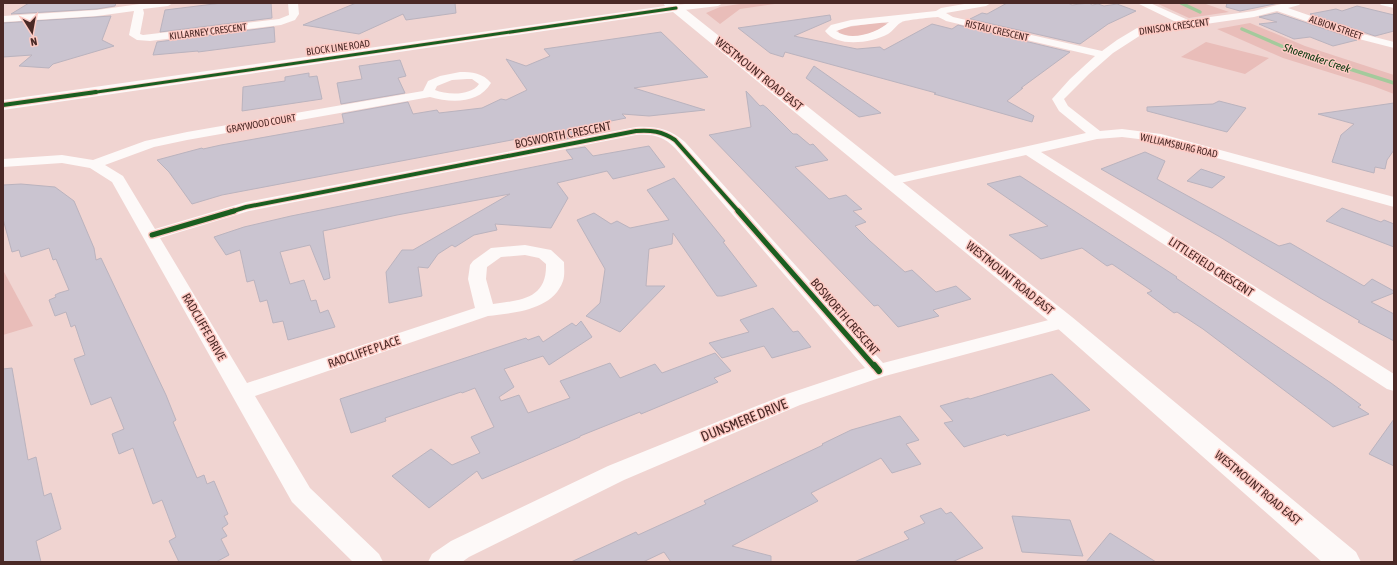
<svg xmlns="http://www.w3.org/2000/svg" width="1397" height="565" viewBox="0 0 1397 565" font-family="'Asap Condensed',sans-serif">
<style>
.green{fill:#e9bdb9}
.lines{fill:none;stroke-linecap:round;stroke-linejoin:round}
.stream{stroke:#a4ca9c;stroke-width:3.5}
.building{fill:#cac4d0;stroke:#bab3be}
.street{fill:#fdf9f8;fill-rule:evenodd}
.secondary{fill:#fdf9f8;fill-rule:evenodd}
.cycleway-far3-casing{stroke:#fdcac4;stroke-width:4.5}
.cycleway-far2-casing{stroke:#fdcac4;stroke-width:6}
.cycleway-far1-casing{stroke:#fdcac4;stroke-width:8}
.cycleway-casing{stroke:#fdcac4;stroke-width:9}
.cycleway-far3{stroke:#1b5e20;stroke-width:3}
.cycleway-far2{stroke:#1b5e20;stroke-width:4}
.cycleway-far1{stroke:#1b5e20;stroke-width:5}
.cycleway{stroke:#1b5e20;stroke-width:6}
.labels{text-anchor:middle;stroke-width:3;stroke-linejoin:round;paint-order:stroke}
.far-street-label{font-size:10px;fill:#4a2926;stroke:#fdcac4}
.far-water-label{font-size:11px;font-style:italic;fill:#03340a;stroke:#fdcac4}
.street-label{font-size:12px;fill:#4a2926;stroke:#fdcac4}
.near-street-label{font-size:14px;fill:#4a2926;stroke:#fdcac4}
</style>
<rect width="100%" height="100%" fill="#f0d4d1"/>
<!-- green -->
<g class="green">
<polygon points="746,3 782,3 740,9 720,24 706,13 720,7"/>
<polygon points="1156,3 1203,3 1229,12 1189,18"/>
<path d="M880 22 888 24C870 34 861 41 839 33L838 30 843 28Z"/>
<polygon points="1250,23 1305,46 1394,75 1394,94 1373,86 1283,58 1217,29"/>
<polygon points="1206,42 1269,58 1245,74 1181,57"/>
<polygon points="3,270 33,326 3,335"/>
</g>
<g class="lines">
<!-- stream -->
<g class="stream">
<polyline points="1181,3 1200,12"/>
<polyline points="1242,29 1293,51 1394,83"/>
</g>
</g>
<!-- building -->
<g class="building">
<polygon points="29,3 116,3 115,6 97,9 11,14"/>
<polygon points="222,3 271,3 272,18 160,32 165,10"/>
<polygon points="356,3 455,3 456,13 406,20 403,14 359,34 303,25"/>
<polygon points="1007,3 1068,3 1072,5 1089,3 1092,5 1098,4 1104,6 1117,4 1136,11 1108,24 1080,44 970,19 982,13 987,14"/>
<polygon points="1227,3 1279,3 1240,11 1226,7"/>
<polygon points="1357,6 1394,15 1394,31 1375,36 1310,14 1336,9 1342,11"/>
<polygon points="1277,13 1355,39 1357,40 1333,46 1310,37 1294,39 1259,24 1277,22 1259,17"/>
<polygon points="830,15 831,20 794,36 857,49 880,47 884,50 932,24 952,29 958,25 1070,52 1021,88 1023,88 1007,101 1034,116 1032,122 934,94 936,93 785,52 783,57 770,53 738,28"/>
<polygon points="111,16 102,40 114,46 53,64 49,68 19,66 32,55 3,57 3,23"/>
<polygon points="274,27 275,42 198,52 198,51 153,55 157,42"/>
<polygon points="661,32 708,77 634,88 705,110 649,116 622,114 626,118 571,129 577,137 559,140 553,133 538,135 222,195 192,204 169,172 157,160 202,148 203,149 221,145 344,123 342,114 408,102 413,114 437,110 439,113 482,108 501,99 506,100 527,90 506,59 526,66 550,56 544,49"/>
<polygon points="400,60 406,76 398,78 405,93 341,104 337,83 362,79 359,66"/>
<polygon points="814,66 881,113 859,117 806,78"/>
<polygon points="309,73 309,77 317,76 322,99 242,111 243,87 285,81 285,77"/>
<polygon points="746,91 760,106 763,105 767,108 793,134 797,134 810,145 813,144 828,160 795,167 829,199 846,195 862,209 853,211 866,222 855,226 870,241 905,272 912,270 936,292 956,286 971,299 933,310 939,316 898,327 878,305 874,306 709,135 751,127"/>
<polygon points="1219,101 1246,108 1227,132 1147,111 1147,107 1213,104"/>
<polygon points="1394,103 1394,150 1387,160 1385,169 1375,167 1374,173 1332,162 1341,135 1354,124 1318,114"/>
<polygon points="649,146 665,167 613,179 607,171 557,183 568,198 551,228 495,224 497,230 474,235 455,247 452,245 438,254 428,268 418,267 422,296 389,303 386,272 402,250 413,250 510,194 397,215 323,231 330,278 324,280 310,245 280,252 290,284 304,280 311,301 316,300 320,313 328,310 335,327 288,340 283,321 273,323 267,300 260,302 254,280 247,282 240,250 226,255 214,237 244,227 291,216 573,159 566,150 585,147 593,156"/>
<polygon points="1145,152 1165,161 1157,179 1279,246 1290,243 1364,286 1372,279 1394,291 1394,293 1371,302 1394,314 1394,341 1358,322 1360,321 1320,298 1220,237 1101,169"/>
<polygon points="1201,169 1225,177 1212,188 1187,181"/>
<polygon points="1020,176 1177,277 1176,278 1331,383 1361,405 1358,407 1369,414 1333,427 1203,329 1177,312 1174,313 1147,293 1152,291 1112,264 1107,266 1082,248 1041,259 1009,235 1048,226 987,184"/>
<polygon points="674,178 725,241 723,242 757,286 722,296 717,296 673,233 672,244 649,249 646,286 665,286 620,332 586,316 600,303 605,269 577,220 594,213 611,224 617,221 630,228 669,220 647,190"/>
<polygon points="21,184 55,187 74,201 94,248 96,260 101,258 166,395 176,420 173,422 197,478 204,475 207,484 214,481 228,514 224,516 228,524 222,528 227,536 221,539 229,555 216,562 179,562 169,541 176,537 162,500 153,504 133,448 119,454 112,434 124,429 111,397 91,405 74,359 85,355 75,325 71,327 66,312 55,316 49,300 56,297 55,295 59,293 69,290 56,259 53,260 49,248 21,257 19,250 12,252 3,219 3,185"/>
<polygon points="1342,208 1381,222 1384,220 1394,224 1394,247 1326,221"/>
<polygon points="773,308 793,332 798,331 811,347 772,358 764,346 722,358 709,343 749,332 740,320"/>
<polygon points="581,321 592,337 549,365 543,356 504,369 514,387 499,397 501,401 519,395 528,413 570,398 560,381 610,363 620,378 655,364 662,373 715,353 731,371 714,378 718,382 641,414 640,412 580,436 580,437 482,479 477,471 429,508 392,476 431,449 452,465 480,453 471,437 494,427 475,388 462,393 461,392 385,418 386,421 351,433 340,399 526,338 528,340 539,336 543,342 572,323 576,326"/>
<polygon points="12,368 28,460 36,457 44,496 51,493 61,529 36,541 41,562 3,562 3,369"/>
<polygon points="1052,374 1090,410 1007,436 1005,434 964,447 944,423 953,421 940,406 968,398 970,399"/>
<polygon points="900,416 919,440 906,444 921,464 892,473 881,458 811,493 818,501 732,546 771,556 771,562 671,562 664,552 643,562 571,562 636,532 638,535 706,504 704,501 823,445 822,444 851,430"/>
<polygon points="1394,419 1394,466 1369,454"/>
<polygon points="941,508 946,514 951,512 983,548 952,562 854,562 909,539 904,532 925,523 920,516"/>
<polygon points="1012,516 1070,520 1083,556 1022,552"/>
<polygon points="1110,533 1156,562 1086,562"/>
</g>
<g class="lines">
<!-- street -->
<g class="street">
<polygon points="147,3 173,3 168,6 143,9 144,13 140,34 143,35 279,19 289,15 288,3 298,3 299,14 295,20 281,25 150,41 137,40 129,35 134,11 97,16 3,22 3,16 97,10"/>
<polygon points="694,3 723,3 718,6 676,11 671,8 676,5"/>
<path d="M970 3H991L986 6 946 13 953 17 1102 51 1117 40 1137 28 1176 22 1137 3H1150L1188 20 1254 11 1285 3H1301L1299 5 1288 8 1363 34 1394 42V48L1355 38 1277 11 1254 17 1144 33 1113 53 1089 74 1064 99 1068 106 1100 131 1122 129 1161 134 1394 197V207L1155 141 1122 137 1097 139 1041 152 1394 374V391L1387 389 1026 155 891 185 886 184 884 181 886 178 1086 133 1059 111 1052 99 1070 79 1095 56 946 21C944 20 941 18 938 17 935 17 904 20 902 22 897 24 893 31 888 34 871 43 837 48 825 31L831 25 851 20 936 11 941 8ZM889 22C878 33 850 42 836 31L851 26Z"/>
<polygon points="1379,3 1394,3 1394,8 1381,5"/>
<path d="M460 72C472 72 483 73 491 83 479 104 451 103 430 97L187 140 154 147 105 165 123 176 155 229 246 202 636 127C656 126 670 129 685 142L883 363 1064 316 1071 318 1074 322 1071 326 885 376 800 405 624 480 469 557 462 562H428L432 554 451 541 608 466 784 395 865 368 675 148C663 136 653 134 636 135L249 211 160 238 247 383 475 308 468 279 470 265 473 261 491 248 525 245 551 250 564 262C564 268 565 275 563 281 553 310 514 313 488 316L255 396 310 488 379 554 383 562H353L292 502 112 182 90 168 62 163 3 167V159L62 155 93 160 145 141 187 132 423 91 428 81 440 76ZM467 79H472L479 84C471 96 447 95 435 90L437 86 452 80ZM525 255 539 258 546 264C547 299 521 300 493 304L486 279 487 267 501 257Z"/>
</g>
<!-- secondary -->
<polygon class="secondary" points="663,3 676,3 680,5 1072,317 1356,552 1361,562 1322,562 1056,327 673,12 3,110 3,100 665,6"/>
<defs>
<polyline id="cycleway-far3" points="90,93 676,8"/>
<g id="cycleway-far2">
<polyline points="3,105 96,92"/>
<path d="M230 212 246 207 636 131C651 130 662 131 675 140L739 212"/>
</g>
<g id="cycleway-far1">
<polyline points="738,211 874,366"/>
<polyline points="152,235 234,211"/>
</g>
<polyline id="cycleway" points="874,365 879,371"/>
</defs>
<!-- cycleway-far3 casing -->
<use href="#cycleway-far3" class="cycleway-far3-casing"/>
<!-- cycleway-far2 casing -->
<use href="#cycleway-far2" class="cycleway-far2-casing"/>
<!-- cycleway-far1 casing -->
<use href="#cycleway-far1" class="cycleway-far1-casing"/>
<!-- cycleway casing -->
<use href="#cycleway" class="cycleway-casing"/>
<!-- cycleway-far3 -->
<use href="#cycleway-far3" class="cycleway-far3"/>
<!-- cycleway-far2 -->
<use href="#cycleway-far2" class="cycleway-far2"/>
<!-- cycleway-far1 -->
<use href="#cycleway-far1" class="cycleway-far1"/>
<!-- cycleway -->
<use href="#cycleway" class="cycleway"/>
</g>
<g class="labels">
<!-- far-street labels -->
<g class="far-street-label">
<text transform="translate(1174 26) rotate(-8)" y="4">DINISON CRESCENT</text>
<text transform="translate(1336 27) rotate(19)" y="4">ALBION STREET</text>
<text transform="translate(997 30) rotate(13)" y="4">RISTAU CRESCENT</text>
<text transform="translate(208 31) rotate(-7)" y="4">KILLARNEY CRESCENT</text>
<text transform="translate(338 47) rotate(-8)" y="4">BLOCK LINE ROAD</text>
<text transform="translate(261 123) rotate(-10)" y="4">GRAYWOOD COURT</text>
<text transform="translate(1179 145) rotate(13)" y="4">WILLIAMSBURG ROAD</text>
</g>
<!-- far-water labels -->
<g class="far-water-label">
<text transform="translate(1317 58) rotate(19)" y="4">Shoemaker Creek</text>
</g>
<!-- street labels -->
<g class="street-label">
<text transform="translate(759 74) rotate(39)" y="4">WESTMOUNT ROAD EAST</text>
<text transform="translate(563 135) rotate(-11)" y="4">BOSWORTH CRESCENT</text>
<text transform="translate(1211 267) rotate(33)" y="4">LITTLEFIELD CRESCENT</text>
<text transform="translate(1010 278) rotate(39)" y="4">WESTMOUNT ROAD EAST</text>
<text transform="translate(845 317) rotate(49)" y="4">BOSWORTH CRESCENT</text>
<text transform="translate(204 327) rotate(60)" y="4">RADCLIFFE DRIVE</text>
<text transform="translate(364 352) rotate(-19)" y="4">RADCLIFFE PLACE</text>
<text transform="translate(1258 488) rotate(40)" y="4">WESTMOUNT ROAD EAST</text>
</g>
<!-- near-street labels -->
<g class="near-street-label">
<text transform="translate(744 420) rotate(-22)" y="5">DUNSMERE DRIVE</text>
</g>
</g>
<!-- border -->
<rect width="1397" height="565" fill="none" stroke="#4a2926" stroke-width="8"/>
<!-- north arrow -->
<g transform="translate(32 32) rotate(169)" stroke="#fdcac4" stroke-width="3" paint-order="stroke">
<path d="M0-3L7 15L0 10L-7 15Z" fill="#4a2926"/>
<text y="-6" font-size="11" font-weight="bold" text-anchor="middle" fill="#4a2926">N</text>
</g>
</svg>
